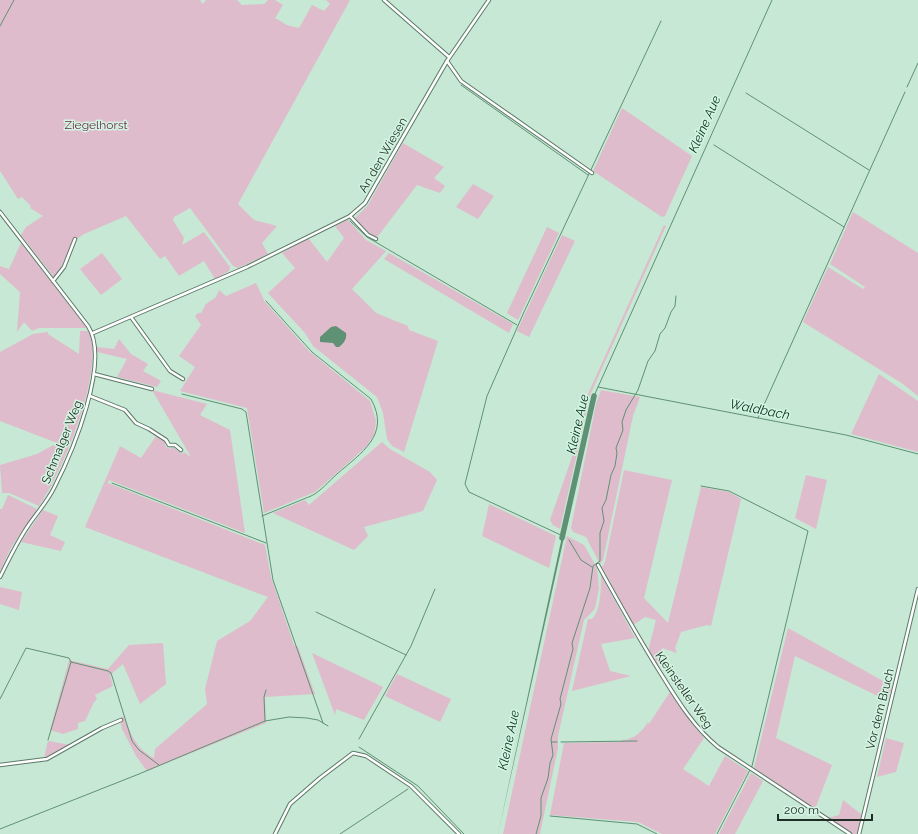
<svg xmlns="http://www.w3.org/2000/svg" width="918" height="834" viewBox="0 0 918 834" font-family="Raleway,sans-serif">
<style>
.green{fill:#dfbccc}
.water{fill:#5f9174}
.lines{fill:none;stroke-linecap:round;stroke-linejoin:round}
.stream{stroke:#5f9174;stroke-width:1}
.river{stroke:#5f9174;stroke-width:5.5}
.street-casing{stroke:#5c7968;stroke-width:4.5}
.street{stroke:#fff;stroke-width:2.5}
.labels{text-anchor:middle;stroke-width:3;stroke-linejoin:round;paint-order:stroke}
.park-label{font-size:12px;fill:#6a2b4d;stroke:#d4f5e1}
.street-label{font-size:12px;fill:#202d25;stroke:#d4f5e1}
.water-label{font-size:13px;font-style:italic;fill:#06321e;stroke:#d4f5e1}
</style>
<rect width="100%" height="100%" fill="#c7e8d4"/>
<!-- green -->
<g class="green">
<polygon points="0,0 201,0 200,1 203,4 206,0 237,0 242,5 264,4 268,0 275,0 283,5 275,18 287,25 299,28 312,5 324,11 330,4 326,0 350,0 238,204 254,220 277,226 262,243 268,254 238,268 233,266 190,208 174,217 173,220 184,238 182,245 204,232 230,267 229,271 215,279 204,261 179,276 165,256 160,259 126,216 84,234 77,239 75,237 57,276 53,276 21,235 26,227 43,216 30,208 31,206 22,197 18,199 0,171"/>
<polygon points="622,108 692,156 665,216 662,217 593,171"/>
<polygon points="403,143 444,167 434,178 445,186 440,193 417,185 378,236 374,237 356,220 356,217 368,205"/>
<polygon points="473,184 494,196 478,219 456,207"/>
<polygon points="853,212 918,253 918,396 903,384 803,322 828,267 863,289 865,287 830,264"/>
<polygon points="348,220 366,240 386,251 352,289 376,313 408,326 409,330 438,341 404,452 392,446 387,439 383,413 377,397 313,346 305,333 268,293 295,268 282,253 308,238 327,262 344,238 335,226"/>
<polygon points="664,225 666,226 590,395 560,529 553,525 550,520 577,443 588,394"/>
<polygon points="547,227 559,233 518,320 507,313"/>
<polygon points="562,235 575,241 529,337 517,331"/>
<polygon points="21,243 87,328 39,328 32,331 24,322 17,332 20,292 0,274 0,266 9,269"/>
<polygon points="102,253 122,279 101,295 80,269"/>
<polygon points="389,253 513,324 509,333 384,259"/>
<polygon points="256,283 265,302 309,351 370,401 376,421 374,435 366,447 315,492 264,513 247,408 180,391 195,367 179,356 201,325 195,316 198,313 201,313 206,304 216,297 219,290 226,296"/>
<path d="M80 331H88C107 368 61 475 39 506L9 493H2L0 465 37 454 57 443 0 421V352L33 334 48 332V334L79 354Z"/>
<polygon points="119,339 131,354 148,364 143,371 161,381 157,387 117,377 127,359 97,352 97,347 114,349"/>
<polygon points="879,374 918,401 918,452 851,434"/>
<path d="M152 390 207 404 200 415 230 430 245 533 109 480 108 483 265 545 271 577 294 645 298 647 315 694 265 697 266 723 147 771 136 756 122 729 120 719 124 716C131 734 136 749 154 758L155 749 207 704 205 689 217 641 250 621 268 597 85 527 120 446 141 458 156 436 165 442V446L170 449 173 447 182 454 184 452 191 457Z"/>
<polygon points="601,390 640,397 633,416 603,560 600,564 586,537 573,532 571,528 596,404"/>
<polygon points="382,442 390,449 430,472 437,480 423,511 364,527 368,536 354,550 273,513 305,500 309,505"/>
<polygon points="624,470 672,480 644,598 668,623 701,487 729,492 741,499 711,626 707,625 681,632 675,648 677,653 662,648 658,666 648,651 656,620 645,617 633,625 602,567 605,562"/>
<polygon points="806,475 827,480 816,529 795,518"/>
<polygon points="8,495 37,509 12,546 0,571 0,509 2,509"/>
<polygon points="489,504 556,536 549,568 482,536"/>
<polygon points="43,510 58,516 50,535 65,542 61,551 21,542"/>
<polygon points="567,536 584,545 597,568 599,588 595,609 584,620 558,736 558,748 540,834 503,834"/>
<path d="M601 575 635 638 601 644 610 671 631 676 572 691 588 619H592C601 610 601 588 601 575Z"/>
<polygon points="0,587 22,592 19,610 0,604"/>
<polygon points="788,628 892,686 888,701 795,656 776,738 832,765 815,809 754,768"/>
<polygon points="163,643 166,684 140,704 123,664 110,675 113,686 95,695 97,699 94,702 85,721 78,723 78,729 63,734 50,730 69,660 108,669 129,645"/>
<polygon points="312,653 383,687 364,720 336,709 335,715"/>
<polygon points="397,674 451,699 440,722 385,696"/>
<path d="M670 692 692 724 704 738 683 769 709 786 725 756 748 771 715 834H662L638 822 550 815 564 743 621 742 622 740C633 740 642 732 648 722L649 724Z"/>
<polygon points="886,738 904,743 896,772 877,777"/>
<polygon points="48,741 49,741 70,745 44,758"/>
<polygon points="751,773 763,781 735,834 719,834"/>
<polygon points="843,800 861,814 857,834 852,834 828,818 839,815"/>
</g>
<!-- water -->
<g class="water">
<path d="M336 326 346 333C347 339 344 343 339 347H336L333 343 320 342V337L331 327Z"/>
<polygon points="563,532 565,533 498,834"/>
</g>
<g class="lines">
<!-- stream -->
<g class="stream">
<polyline points="0,26 14,0"/>
<polyline points="461,85 588,175"/>
<polyline points="907,87 918,63"/>
<polyline points="746,93 869,170"/>
<polyline points="714,145 844,227"/>
<polyline points="350,221 367,237 517,325"/>
<polyline points="598,387 846,435 918,454"/>
<polyline points="182,394 242,409 246,412 273,580 323,723"/>
<polyline points="594,396 772,0"/>
<polyline points="758,418 905,92"/>
<polyline points="112,483 266,543"/>
<polyline points="701,486 729,491 808,531 752,766 717,834"/>
<path d="M262 516C278 509 295 503 311 496 320 492 329 481 337 474 361 453 391 435 371 399L312 352 266 301"/>
<polyline points="565,537 469,492 465,484 487,396 524,312 661,21"/>
<polyline points="569,540 581,560 592,567"/>
<polyline points="316,612 406,655"/>
<polyline points="0,699 26,648 69,658 71,662 108,671 111,673 132,741 139,750 159,765"/>
<polyline points="265,721 264,697 266,690"/>
<polyline points="359,739 411,646 435,589"/>
<polyline points="48,740 71,662"/>
<polyline points="552,742 557,742"/>
<polyline points="561,742 637,741"/>
<polyline points="359,747 418,786 464,834"/>
<polyline points="550,816 637,824 657,834"/>
<polyline points="0,829 139,774 265,721 289,717 307,718 318,720 328,726"/>
<polyline points="340,834 408,789"/>
<polyline points="536,834 541,816 541,798 548,778 550,763 553,755 551,739 561,704 560,699 573,649 572,643 590,588 593,566 600,561 600,533 604,521 602,508 606,500 611,475 615,466 617,453 616,448 623,430 622,422 626,410 638,390 648,361 655,351 660,334 665,328 671,312 675,306 676,296"/>
</g>
<!-- river -->
<polyline class="river" points="562,538 594,396"/>
<defs>
<g id="street">
<polyline points="384,0 449,57"/>
<polyline points="447,61 461,81 592,173"/>
<path d="M0 212 88 326C111 362 72 453 54 488 47 502 36 514 28 526 17 542 9 559 0 577"/>
<polyline points="350,216 368,235 376,239"/>
<polyline points="53,281 64,267 75,239"/>
<polyline points="131,317 170,371 183,379"/>
<polyline points="93,333 247,267 350,216 365,203 447,61 489,0"/>
<polyline points="94,374 152,389"/>
<polyline points="90,396 125,410 136,423 149,429 166,440 169,445 175,445 181,450"/>
<path d="M598 565C619 603 640 641 663 677 679 703 695 728 718 747L850 834"/>
<polyline points="0,765 47,759 102,728 121,720"/>
<polyline points="275,834 290,804 320,778 353,753 366,756 411,786 459,834"/>
<polyline points="859,834 918,589"/>
</g>
</defs>
<!-- street casing -->
<use href="#street" class="street-casing"/>
<!-- street -->
<use href="#street" class="street"/>
</g>
<g class="labels">
<!-- park labels -->
<g class="park-label">
<text x="96" y="129">Ziegelhorst</text>
</g>
<!-- street labels -->
<g class="street-label">
<text transform="translate(383 155) rotate(-60)" y="4">An den Wiesen</text>
<text transform="translate(62 442) rotate(-68)" y="4">Schmalger Weg</text>
<text transform="translate(684 690) rotate(55)" y="4">Kleinsteller Weg</text>
<text transform="translate(880 709) rotate(-76)" y="4">Vor dem Bruch</text>
</g>
<!-- water labels -->
<g class="water-label">
<text transform="translate(704 124) rotate(-66)" y="5">Kleine Aue</text>
<text transform="translate(760 409) rotate(11)" y="5">Waldbach</text>
<text transform="translate(577 424) rotate(-77)" y="5">Kleine Aue</text>
<text transform="translate(508 740) rotate(-78)" y="5">Kleine Aue</text>
</g>
</g>
<!-- scale -->
<path d="M778 814v6h94v-6" fill="none" stroke="#202d25" stroke-width="2"/>
<text x="784" y="814" font-size="12" fill="#202d25" stroke="#d4f5e1" stroke-width="3" paint-order="stroke">200 m</text>
</svg>
